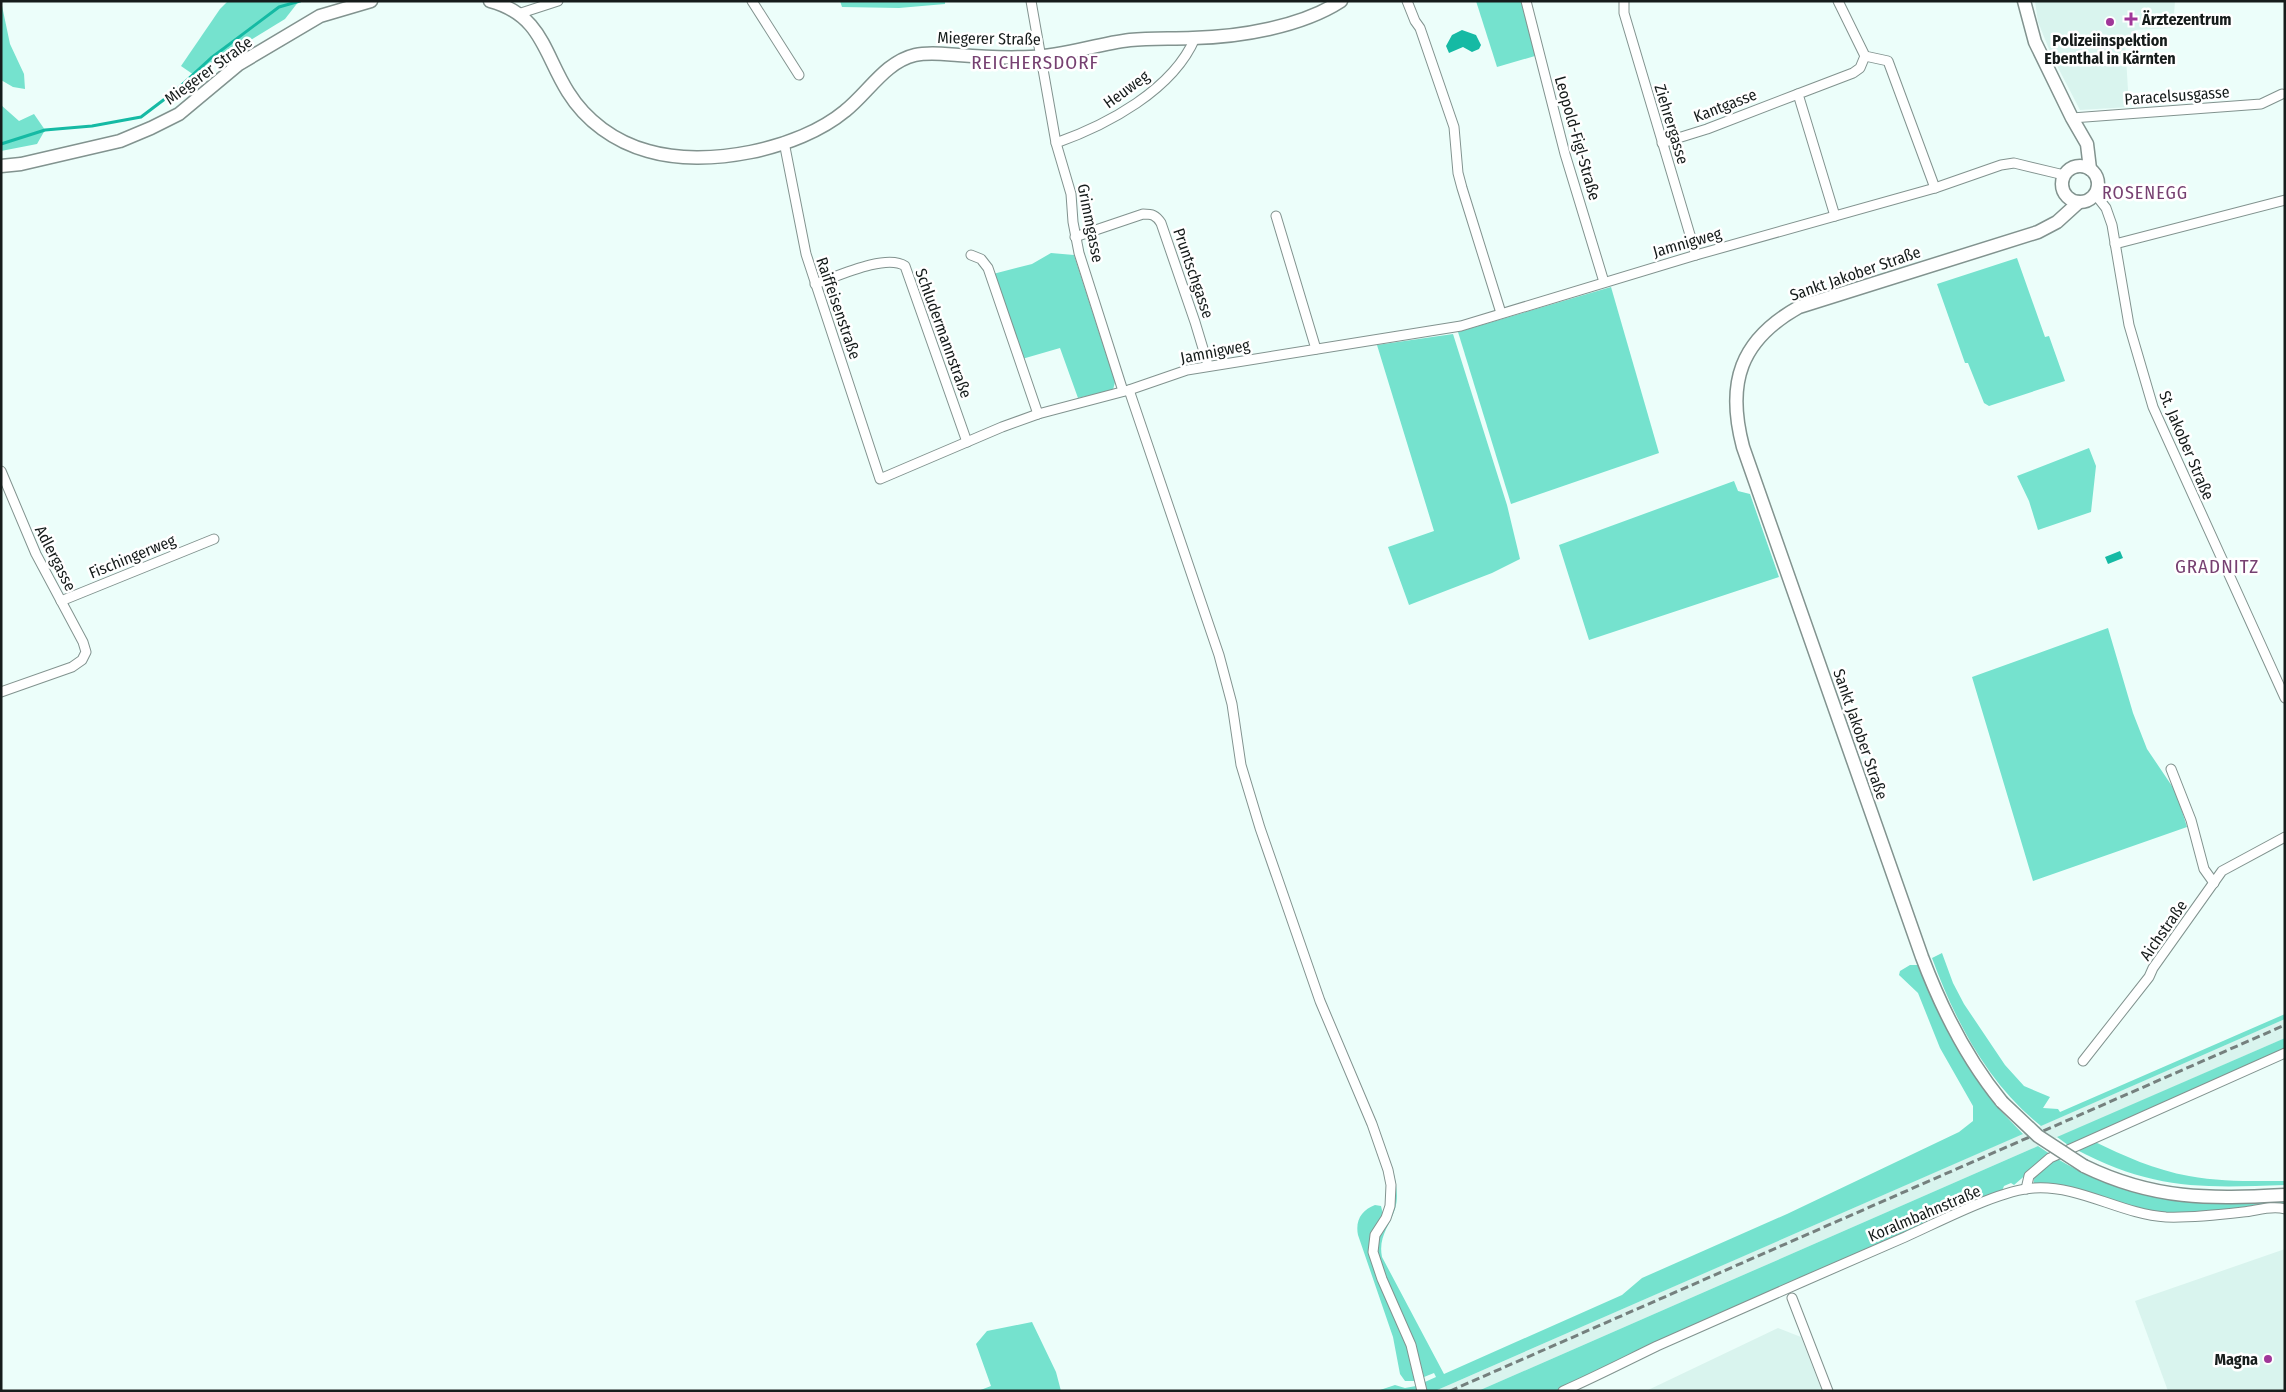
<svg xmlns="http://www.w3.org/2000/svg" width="2286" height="1392" viewBox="0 0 2286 1392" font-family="'Fira Sans Condensed',sans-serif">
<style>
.built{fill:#d9f4ee}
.green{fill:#75e2ce}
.water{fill:#15baa4}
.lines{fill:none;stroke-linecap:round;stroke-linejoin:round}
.stream{stroke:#15baa4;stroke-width:3}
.street-casing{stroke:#82938f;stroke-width:11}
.secondary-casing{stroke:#82938f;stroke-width:15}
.street{stroke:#fff;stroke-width:9}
.secondary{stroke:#fff;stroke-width:12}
.rail{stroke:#75807e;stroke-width:3;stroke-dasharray:8 4;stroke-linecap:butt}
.secondary-bridge-casing{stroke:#82938f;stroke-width:15;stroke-linecap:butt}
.secondary-bridge{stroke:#fff;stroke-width:12}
.poi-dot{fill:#a03799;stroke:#fff;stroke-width:2}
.labels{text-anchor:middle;stroke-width:5;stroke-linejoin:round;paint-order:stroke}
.poi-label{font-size:16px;font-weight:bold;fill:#161c1b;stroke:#fff;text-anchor:start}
.street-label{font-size:16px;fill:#161c1b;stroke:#fff}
.neighbourhood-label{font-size:18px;letter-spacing:1px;fill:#764071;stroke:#fff}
.quarter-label{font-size:19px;letter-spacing:1px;fill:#764071;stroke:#fff}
</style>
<rect width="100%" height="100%" fill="#ecfefa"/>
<!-- built -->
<g class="built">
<polygon points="2035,1 2175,1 2173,28 2135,30 2125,40 2129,107 2080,110 2051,54 2038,22"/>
<polygon points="2285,1019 2285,1038 1478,1391 1435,1391"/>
<polygon points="2285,1249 2285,1391 2168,1391 2135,1301"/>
<polygon points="1778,1328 1801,1337 1822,1391 1646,1391"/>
</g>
<!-- green -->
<g class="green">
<polygon points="1,1 10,44 24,74 25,89 13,87 1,80"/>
<polygon points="228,1 299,1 285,19 194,75 181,66 220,9"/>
<polygon points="840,1 945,1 945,4 899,8 842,7"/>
<polygon points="1476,1 1521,1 1535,56 1497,67"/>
<polygon points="1,105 19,121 34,114 45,130 37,144 1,151"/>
<polygon points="1051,253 1074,255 1115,382 1113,390 1078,398 1060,348 1022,359 993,274 1032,264"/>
<polygon points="2017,258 2045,337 2049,336 2065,381 1989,406 1984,403 1968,363 1965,363 1937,284"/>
<polygon points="1611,287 1659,453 1511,504 1458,332"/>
<polygon points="1453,334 1507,505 1520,559 1492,573 1409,605 1388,547 1434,531 1377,345"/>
<polygon points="2089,448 2096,466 2091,512 2038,530 2029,501 2017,476"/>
<polygon points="1734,481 1738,491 1750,494 1779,577 1589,640 1559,545"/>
<polygon points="2108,628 2133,713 2147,749 2176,792 2187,827 2033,881 1972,677"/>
<path d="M1942 953 1953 983 1964 1004 2005 1065 2024 1086 2050 1097 2043 1108 2058 1109 2060 1112 2285 1014V1019L2041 1126C1988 1084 1955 1021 1932 958Z"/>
<path d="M1910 965H1919C1940 1016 1961 1060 1996 1104L1995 1105 2023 1134 1435 1391H1377L1395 1385 1405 1388 1416 1386 1436 1377 1434 1373 1424 1377 1421 1366 1384 1277 1375 1245 1394 1204 1395 1191 1391 1172 1393 1170C1396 1183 1399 1196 1395 1209 1389 1227 1378 1237 1382 1257L1444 1374 1622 1295 1642 1278 1787 1214 1959 1132 1973 1121V1106L1940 1048 1918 993 1899 975 1900 971Z"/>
<polygon points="2285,1038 2285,1050 2068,1145 2057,1137"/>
<path d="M2093 1141C2124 1156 2155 1170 2189 1176 2221 1182 2253 1181 2285 1181V1185C2200 1188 2153 1190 2075 1149Z"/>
<polygon points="2038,1146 2050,1154 2014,1185 2011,1183 2004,1186 2002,1191 1572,1384 1555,1391 1478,1391"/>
<path d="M2056 1158C2133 1204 2197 1206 2285 1201V1205L2211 1213 2161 1214 2034 1184C2032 1172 2048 1165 2056 1158Z"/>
<path d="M1375 1205 1381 1206 1383 1214 1372 1238 1404 1333 1416 1381H1405L1400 1374 1393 1337 1358 1235C1355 1220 1362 1210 1375 1205Z"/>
<polygon points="1032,1322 1056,1372 1061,1391 978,1391 991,1386 976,1344 987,1331"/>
</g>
<!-- water -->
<g class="water">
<polygon points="1462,30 1476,35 1481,45 1479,49 1472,52 1463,47 1449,53 1446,46 1452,35"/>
<polygon points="2120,551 2123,558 2108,564 2105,557"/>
</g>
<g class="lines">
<!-- stream -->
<polyline class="stream" points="1,144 45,130 92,126 141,117 174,92 211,58 279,7 300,1"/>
<defs>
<g id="street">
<polyline points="752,1 799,75"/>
<polyline points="1031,1 1056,143 1071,194 1073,222 1079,253 1123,391"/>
<polyline points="1407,1 1415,21 1420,28 1454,127 1458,173 1462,188 1501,313"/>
<polyline points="1526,1 1565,154 1604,282"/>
<polyline points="1624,1 1624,13 1696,255"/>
<polyline points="1838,1 1865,56 1888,61 1935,188"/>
<polyline points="518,14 558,1"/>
<polyline points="2072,118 2261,104 2282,94"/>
<polyline points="784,142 806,254 880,479 1002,427 1038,414 1129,390 1187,370 1461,326 1696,255 1935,188 2001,165 2014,163 2064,175"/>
<path d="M1056 143C1107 125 1173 90 1195 38"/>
<polyline points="1662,143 1707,129 1798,94"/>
<polyline points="2095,194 2106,208 2112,225 2129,325 2153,407 2285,698"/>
<polyline points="1276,216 1316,349"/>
<polyline points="1835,216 1798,94 1853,73 1860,68 1865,56"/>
<path d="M1075 237 1143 214C1152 214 1156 215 1161 223L1195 322 1208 365"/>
<polyline points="2115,244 2285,200"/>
<polyline points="971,255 981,259 988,268 1038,414"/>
<path d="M815 284C836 277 886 253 905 266L967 442"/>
<polyline points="1129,390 1219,655 1232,704 1241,765 1260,828 1320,1001 1372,1124 1388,1170 1391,1185 1390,1206 1386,1218 1375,1235 1373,1252 1382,1279 1411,1345 1422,1391"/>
<polyline points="1,471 36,554 83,642 86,652 82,660 72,667 1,692"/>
<polyline points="61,601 214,539"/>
<polyline points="2171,769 2191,820 2204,869 2214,883"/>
<polyline points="2083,1061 2149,977 2153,968 2222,871 2285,837"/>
<polyline points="2026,1189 2029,1176 2050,1158 2285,1053"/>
<polyline points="1792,1298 1828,1391"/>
<path d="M1563 1391C1595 1377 1626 1361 1657 1346 1740 1309 1822 1273 1905 1237 1939 1222 1999 1190 2034 1188 2080 1185 2120 1214 2166 1217 2191 1218 2217 1215 2243 1212 2256 1211 2271 1205 2285 1209"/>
</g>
<g id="secondary">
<path d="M490 1C542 15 544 54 568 92 586 121 615 142 648 151 706 168 798 150 845 111 868 93 885 62 915 55 929 52 944 54 958 55 982 57 1007 58 1031 57 1064 56 1097 44 1130 40 1151 38 1172 39 1193 38 1239 37 1301 27 1341 1"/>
<polyline points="2024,1 2035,42 2072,118 2087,144 2090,169"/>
<polyline points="1,166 21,164 120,141 151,128 179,114 239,64 320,16 371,1"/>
<circle cx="2080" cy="184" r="18"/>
<path d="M2002 1102C1966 1058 1942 1010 1922 957L1743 447C1726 383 1740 340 1799 307L2038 232 2057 222 2079 202"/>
<path d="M2084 1166C2154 1200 2209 1199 2285 1195"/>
</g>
</defs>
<!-- street casing -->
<use href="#street" class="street-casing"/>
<!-- secondary casing -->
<use href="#secondary" class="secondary-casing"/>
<!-- street -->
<use href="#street" class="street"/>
<!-- secondary -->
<use href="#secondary" class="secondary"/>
<!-- rail -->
<polyline class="rail" points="1450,1391 2285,1025"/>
<defs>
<polyline id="secondary-bridge" points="2002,1102 2038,1136 2084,1166"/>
</defs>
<!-- secondary-bridge casing -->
<use href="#secondary-bridge" class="secondary-bridge-casing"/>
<!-- secondary-bridge -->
<use href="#secondary-bridge" class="secondary-bridge"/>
</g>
<!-- markers -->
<g class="poi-dot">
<path d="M2128.5 11.5h5v5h5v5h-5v5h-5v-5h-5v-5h5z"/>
<circle cx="2110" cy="22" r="5"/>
<circle cx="2268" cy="1359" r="5"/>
</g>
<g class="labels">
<!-- poi labels -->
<g class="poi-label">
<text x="2142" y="25">Ärztezentrum</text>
<text x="2110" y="46" text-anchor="middle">Polizeiinspektion<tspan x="2110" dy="18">Ebenthal in Kärnten</tspan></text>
<text x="2258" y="1365" text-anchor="end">Magna</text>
</g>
<!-- street labels -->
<g class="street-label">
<text transform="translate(989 38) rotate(1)" y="6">Miegerer Straße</text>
<text transform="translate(208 70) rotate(-36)" y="6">Miegerer Straße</text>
<text transform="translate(1126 89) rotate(-36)" y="6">Heuweg</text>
<text transform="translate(2177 95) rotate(-4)" y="6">Paracelsusgasse</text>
<text transform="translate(1725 105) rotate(-21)" y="6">Kantgasse</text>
<text transform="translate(1672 124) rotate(73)" y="6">Ziehrergasse</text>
<text transform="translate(1578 138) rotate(74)" y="6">Leopold-Figl-Straße</text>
<text transform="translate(1091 223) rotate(79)" y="6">Grimmgasse</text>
<text transform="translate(1687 242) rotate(-16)" y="6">Jamnigweg</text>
<text transform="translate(1194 273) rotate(71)" y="6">Pruntschgasse</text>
<text transform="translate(1855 273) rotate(-19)" y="6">Sankt Jakober Straße</text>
<text transform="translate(839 308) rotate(71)" y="6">Raiffeisenstraße</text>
<text transform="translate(944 333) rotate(70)" y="6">Schludermannstraße</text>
<text transform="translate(1215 351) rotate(-11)" y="6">Jamnigweg</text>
<text transform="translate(2187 445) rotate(67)" y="6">St. Jakober Straße</text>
<text transform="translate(132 556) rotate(-22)" y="6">Fischingerweg</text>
<text transform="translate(56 558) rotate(63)" y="6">Adlergasse</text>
<text transform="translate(1861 734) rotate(71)" y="6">Sankt Jakober Straße</text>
<text transform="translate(2163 930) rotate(-55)" y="6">Aichstraße</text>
<text transform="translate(1924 1213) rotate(-23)" y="6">Koralmbahnstraße</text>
</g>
<!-- neighbourhood labels -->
<g class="neighbourhood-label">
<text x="2145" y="199">ROSENEGG</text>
</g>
<!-- quarter labels -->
<g class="quarter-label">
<text x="1035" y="69">REICHERSDORF</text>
<text x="2217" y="573">GRADNITZ</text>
</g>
</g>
<!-- border -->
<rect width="2286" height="1392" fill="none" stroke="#161c1b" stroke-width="5"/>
</svg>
